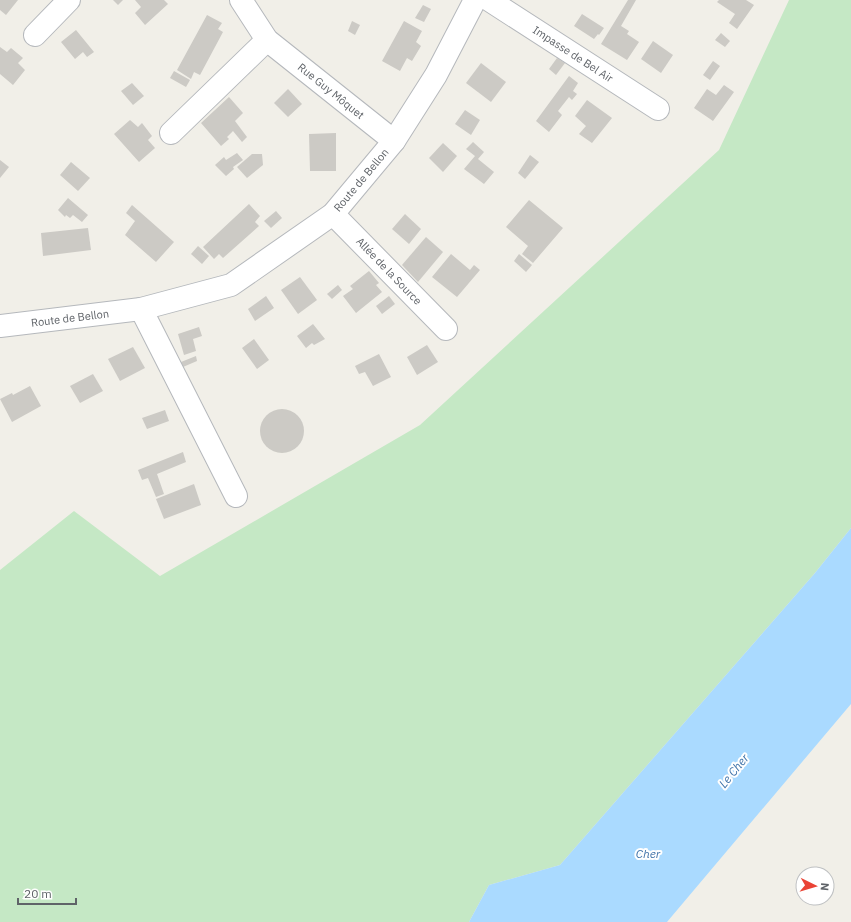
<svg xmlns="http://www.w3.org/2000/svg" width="851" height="922" viewBox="0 0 851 922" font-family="'IBM Plex Sans',sans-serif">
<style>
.green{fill:#c5e8c5}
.water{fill:#aadaff}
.building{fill:#cccac5}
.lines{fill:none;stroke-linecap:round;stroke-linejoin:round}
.street-casing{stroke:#b5b8bc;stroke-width:24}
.street{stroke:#fff;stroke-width:22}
.labels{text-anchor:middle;stroke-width:4;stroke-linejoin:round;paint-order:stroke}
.street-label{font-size:11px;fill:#5f6368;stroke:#fff}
.water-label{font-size:12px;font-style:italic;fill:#4174aa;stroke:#fff}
</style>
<rect width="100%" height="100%" fill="#f1efe8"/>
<!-- green -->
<polygon class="green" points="789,0 851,0 851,528 815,573 560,865 489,885 469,922 0,922 0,570 74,511 160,576 420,425 719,150"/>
<!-- water -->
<polygon class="water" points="851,528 851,704 667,922 469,922 489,885 560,865 815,573"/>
<!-- building -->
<g class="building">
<polygon points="0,0 18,0 6,15 0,10"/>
<polygon points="113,0 123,0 118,5"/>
<polygon points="135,0 164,0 168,4 145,25 135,13 141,7"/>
<polygon points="628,0 636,0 621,26 629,31 627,34 639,42 627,60 601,44"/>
<polygon points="719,0 746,0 754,5 737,29 729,23 735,14 717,2"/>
<polygon points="423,5 431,9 424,22 415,18"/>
<polygon points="582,14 604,28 599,35 598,34 594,39 574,26"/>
<polygon points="207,15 222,23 218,29 223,32 200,75 194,72 191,79 177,70"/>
<polygon points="352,21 360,25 355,35 348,31"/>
<polygon points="404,21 422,31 416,42 421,46 412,61 407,58 400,71 382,61"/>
<polygon points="76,30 94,52 87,57 83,52 75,59 61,42"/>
<polygon points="721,33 730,41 725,47 715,40"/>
<polygon points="653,41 673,55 661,73 641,59"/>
<polygon points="0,47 7,52 11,48 23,58 18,63 25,70 13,85 0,74"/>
<polygon points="557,58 565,63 556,75 549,69"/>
<polygon points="713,61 720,66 710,80 703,75"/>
<polygon points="481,63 506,82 491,102 466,83"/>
<polygon points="174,71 190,80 186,87 170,78"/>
<polygon points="569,76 578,83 573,91 577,94 572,100 569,97 558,111 562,115 549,132 536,121"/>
<polygon points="132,83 144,96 133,105 121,91"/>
<polygon points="724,85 734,92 713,121 694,108 707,89 716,95"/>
<polygon points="288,89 302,104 288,117 274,103"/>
<polygon points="229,97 243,113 235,121 247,137 242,142 233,131 227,137 229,139 221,146 201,123"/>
<polygon points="587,100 612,118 592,143 579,134 586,126 575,116"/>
<polygon points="465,110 480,120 471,135 455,124"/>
<polygon points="130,120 138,127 142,123 152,136 148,140 155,148 139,162 114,134"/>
<polygon points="336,133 336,171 310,171 309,134"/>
<polygon points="473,142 484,152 478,159 494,172 484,184 464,169 475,156 466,149"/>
<polygon points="443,143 457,156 443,172 429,158"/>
<polygon points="237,153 243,160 233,167 234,169 226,176 215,165 224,157 226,160"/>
<polygon points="252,154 262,154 263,165 247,178 237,167"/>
<polygon points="530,155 539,162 525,179 518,173"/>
<polygon points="0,160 9,167 0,178"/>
<polygon points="71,162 90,178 78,191 60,175"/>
<polygon points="68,198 88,215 82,222 73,215 70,218 66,215 65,217 58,210"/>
<polygon points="529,200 563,228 533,263 522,254 528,246 506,227"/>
<polygon points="249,204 260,216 255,222 259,226 223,258 219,254 214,259 203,247"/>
<polygon points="132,205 174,242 156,262 125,235 135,221 126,213"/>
<polygon points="276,211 282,218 271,228 264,221"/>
<polygon points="405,214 421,229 409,244 392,229"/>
<polygon points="88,228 91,250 43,256 41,233"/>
<polygon points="426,237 443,252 418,282 402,265"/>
<polygon points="198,246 209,256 202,264 191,254"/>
<polygon points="451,254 470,270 474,265 480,270 457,297 432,277"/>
<polygon points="519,254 532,265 526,272 514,261"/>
<polygon points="369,271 379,283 376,285 382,292 356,313 343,296 353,289 350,286"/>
<polygon points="300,277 317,300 298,314 281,290"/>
<polygon points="338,285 342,290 332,299 327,294"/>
<polygon points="266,296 274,308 255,321 248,309"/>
<polygon points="389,296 395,304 382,314 376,306"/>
<polygon points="313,324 325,339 314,345 312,343 306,348 297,336"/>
<polygon points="199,327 202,336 193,339 196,351 184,355 178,334"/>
<polygon points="254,339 269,360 257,369 242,348"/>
<polygon points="427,345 438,362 417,375 407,357"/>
<polygon points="133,347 145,368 120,381 108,359"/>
<polygon points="379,354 391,377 373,386 365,372 359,374 355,366"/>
<polygon points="196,356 197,361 183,367 181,362"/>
<polygon points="93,374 103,391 80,403 70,386"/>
<polygon points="30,386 41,406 12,422 0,399 12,393 13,395"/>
<circle cx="282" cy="431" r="22"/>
<polygon points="165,410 169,421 147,429 142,418"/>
<polygon points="183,452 186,462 157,474 164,494 156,497 148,478 142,480 138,470"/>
<polygon points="194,484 201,505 164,519 156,499"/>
</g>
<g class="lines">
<defs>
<g id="street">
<polyline points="241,0 267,40 394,141"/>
<polyline points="489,0 658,109"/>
<polyline points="35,35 69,0"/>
<polyline points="171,133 267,40"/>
<polyline points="333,214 446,329"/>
<polyline points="141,309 236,496"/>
<polyline points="0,326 141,309 231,285 333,214 394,141 436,75 475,0"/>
</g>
</defs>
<!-- street casing -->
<use href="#street" class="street-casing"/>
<!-- street -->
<use href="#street" class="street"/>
</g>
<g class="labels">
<!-- street labels -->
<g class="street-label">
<text transform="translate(573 54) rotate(33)" y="4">Impasse de Bel Air</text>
<text transform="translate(331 91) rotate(39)" y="4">Rue Guy Môquet</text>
<text transform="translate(361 180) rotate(-50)" y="4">Route de Bellon</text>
<text transform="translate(389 271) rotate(46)" y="4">Allée de la Source</text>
<text transform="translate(70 318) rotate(-7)" y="4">Route de Bellon</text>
</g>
<!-- water labels -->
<g class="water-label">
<text transform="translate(734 771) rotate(-51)" y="4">Le Cher</text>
<text x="648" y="858">Cher</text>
</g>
</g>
<!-- north arrow -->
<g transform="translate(815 886) rotate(95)"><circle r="19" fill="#ffffff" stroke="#bfc1c3"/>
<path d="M0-3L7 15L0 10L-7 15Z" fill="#ea4335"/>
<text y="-6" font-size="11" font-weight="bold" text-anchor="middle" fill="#5f6368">N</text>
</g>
<!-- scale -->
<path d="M18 898v6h58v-6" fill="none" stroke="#5f6368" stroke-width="2"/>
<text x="24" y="898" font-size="12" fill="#5f6368" stroke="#ffffff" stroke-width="3" paint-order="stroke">20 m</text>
</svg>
